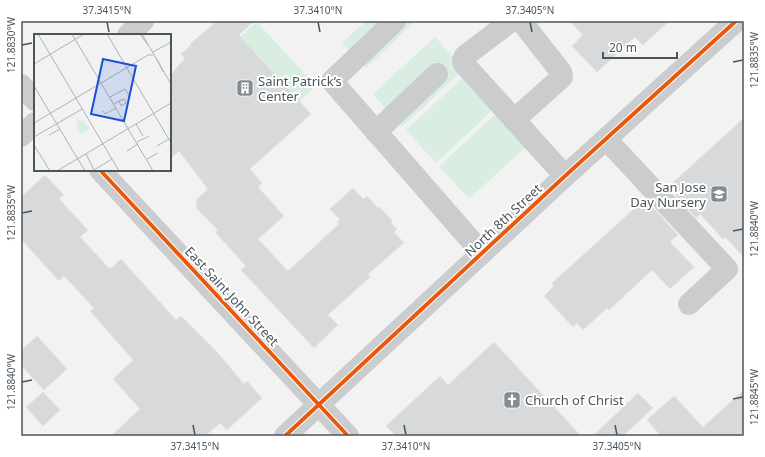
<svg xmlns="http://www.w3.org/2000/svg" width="765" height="457" viewBox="0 0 765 457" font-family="'Noto Sans',sans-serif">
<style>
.green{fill:#d9eee0}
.building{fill:#d8d9da;stroke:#e4e4e4}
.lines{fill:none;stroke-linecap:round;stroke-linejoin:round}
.minor{stroke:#cacccd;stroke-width:22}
.cycleway-casing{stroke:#fff;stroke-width:6}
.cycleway{stroke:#e8590c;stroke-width:4}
.ticks{fill:none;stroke:#4b555c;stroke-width:1.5}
.labels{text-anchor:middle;stroke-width:4;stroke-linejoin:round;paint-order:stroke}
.poi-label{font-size:13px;fill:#4b555c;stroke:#fff;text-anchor:start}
.street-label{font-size:13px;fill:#4b555c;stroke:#fff}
.inset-road{fill:none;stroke:#afb3b6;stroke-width:1}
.view{fill:#1d4ed8;fill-opacity:0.15;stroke:#1d4ed8;stroke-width:2}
.inset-edge{fill:none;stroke:#4b555c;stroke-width:2}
.neatline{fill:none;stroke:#4b555c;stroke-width:1.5}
.ticks-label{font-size:10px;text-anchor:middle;fill:#4b555c}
</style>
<rect width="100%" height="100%" fill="#f2f2f2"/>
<!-- green -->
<g class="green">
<polygon points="366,21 413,21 414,22 366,68 342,43"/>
<polygon points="257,22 316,86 299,102 240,37"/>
<polygon points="435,37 464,69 402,127 373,94"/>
<polygon points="468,73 498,105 436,163 406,130"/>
<polygon points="501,109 531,142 469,199 439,166"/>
</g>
<!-- building -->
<g class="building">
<polygon points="217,21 254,21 239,35 311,114 250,169 262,183 258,187 284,216 258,239 288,271 339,224 337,222 340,220 330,209 353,188 363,199 367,196 378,208 380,207 393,222 391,223 397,229 394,232 404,243 368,274 370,277 328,315 338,325 314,348 241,270 246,266 215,232 218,230 196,208 197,199 208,189 179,151 170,159 170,76 185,58 181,54 191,45 190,44"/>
<polygon points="570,21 669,21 643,45 635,37 597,72 572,46 583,35"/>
<polygon points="744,118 744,257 725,237 723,239 700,214 696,218 668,187"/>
<polygon points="45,175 64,195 59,199 88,230 80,237 110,269 121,259 176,320 181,316 217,352 244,384 247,381 262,398 227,430 220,423 205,436 111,436 140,409 113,379 133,360 90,311 94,308 64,276 59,281 21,239 21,197"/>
<polygon points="645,199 678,235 670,242 694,267 670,289 652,270 609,310 607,308 583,330 577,323 573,327 544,296 554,286 551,284"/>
<polygon points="37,336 67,369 44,390 21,365 21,351"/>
<polygon points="494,342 581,436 396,436 386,426 440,376 448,385"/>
<polygon points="744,390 744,436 661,436 647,420 674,396 703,427"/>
<polygon points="43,392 60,410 43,426 26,407"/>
<polygon points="638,393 653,408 623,436 593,436"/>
</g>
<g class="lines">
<!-- minor -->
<g class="minor">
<polyline points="395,21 332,81 482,253"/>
<polyline points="511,21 465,56 463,60 464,64 565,176"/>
<polyline points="128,35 143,21"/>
<polyline points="21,85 35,100"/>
<polyline points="514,120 562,77 561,72 521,21"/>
<polyline points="376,132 437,74"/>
<polyline points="21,136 35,123"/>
<polyline points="606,139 727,269 689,304"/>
<polyline points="100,170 348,436"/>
<polyline points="285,436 565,176 736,21"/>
</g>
<defs>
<g id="cycleway">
<polyline points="100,170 348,436"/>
<polyline points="285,436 565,176 736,21"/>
</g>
</defs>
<!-- cycleway casing -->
<use href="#cycleway" class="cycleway-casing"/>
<!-- cycleway -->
<use href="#cycleway" class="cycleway"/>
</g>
<!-- ticks -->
<path class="ticks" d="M107 22 109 32M318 22 320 32M530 22 532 32M22 45 32 43M733 62 743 60M22 213 32 211M733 231 743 229M22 382 32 380M733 399 743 397M193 425 195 435M404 425 406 435M615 425 617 435"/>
<!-- icons -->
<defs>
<symbol id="building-square" viewBox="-11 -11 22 22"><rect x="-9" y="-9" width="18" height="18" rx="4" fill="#858c90" stroke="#fff"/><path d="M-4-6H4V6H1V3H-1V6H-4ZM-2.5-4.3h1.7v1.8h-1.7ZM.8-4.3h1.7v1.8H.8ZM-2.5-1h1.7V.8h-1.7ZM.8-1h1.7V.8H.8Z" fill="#fff"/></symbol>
<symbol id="school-square" viewBox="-11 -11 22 22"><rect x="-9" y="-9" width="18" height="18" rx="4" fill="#858c90" stroke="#fff"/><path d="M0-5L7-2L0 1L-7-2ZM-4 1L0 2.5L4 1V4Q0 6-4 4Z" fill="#fff"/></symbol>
<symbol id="church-square" viewBox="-11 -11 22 22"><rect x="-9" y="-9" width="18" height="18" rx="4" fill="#858c90" stroke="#fff"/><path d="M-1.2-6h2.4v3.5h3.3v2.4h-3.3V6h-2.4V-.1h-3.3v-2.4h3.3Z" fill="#fff"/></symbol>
</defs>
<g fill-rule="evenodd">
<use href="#building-square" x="235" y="78" width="20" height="20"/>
<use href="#school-square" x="709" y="184" width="20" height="20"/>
<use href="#church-square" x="502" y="390" width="20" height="20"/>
</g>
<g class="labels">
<!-- poi labels -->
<g class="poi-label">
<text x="258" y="86">Saint Patrick’s<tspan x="258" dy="15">Center</tspan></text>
<text x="706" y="192" text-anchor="end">San Jose<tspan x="706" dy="15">Day Nursery</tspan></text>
<text x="525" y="405">Church of Christ</text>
</g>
<!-- street labels -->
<g class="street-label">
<text transform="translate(503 220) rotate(-43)" y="5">North 8th Street</text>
<text transform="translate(232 296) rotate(47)" y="5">East Saint John Street</text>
</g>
</g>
<!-- overview -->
<g transform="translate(34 34)">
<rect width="137" height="137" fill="#f2f2f2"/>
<path d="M44 83 46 87 49 86 55 95 47 100 42 90Z" fill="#d9eee0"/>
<path class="inset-road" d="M4 0 85 137M38 0 119 137M73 0 137 109M106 0 114 11M108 0 137 50M119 18 137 8M123 25 129 38M0 30 50 0M0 52 51 137M76 63 91 55 96 63M80 70 85 67 90 65 92 69 87 72 85 67M69 77 71 80 82 74M0 89 114 21H119M102 90 109 102M15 101 26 95M0 103 48 75M103 108 115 102M0 111 16 137M123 112 135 105M93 117 104 110M52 120 60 136 78 125M113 125 124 119M23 137 137 69"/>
<path class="view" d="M69 25 102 32 90 87 57 80Z"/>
<rect width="137" height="137" class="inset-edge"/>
</g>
<!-- border -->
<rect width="765" height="457" fill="none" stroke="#ffffff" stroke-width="44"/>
<!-- scale -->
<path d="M603 52v6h74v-6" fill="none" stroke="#4b555c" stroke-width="2"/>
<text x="609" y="52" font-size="12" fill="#4b555c" stroke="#ffffff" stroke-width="3" paint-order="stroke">20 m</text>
<rect x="22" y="22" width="721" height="413" class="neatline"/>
<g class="ticks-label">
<text x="107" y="14">37.3415°N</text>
<text x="318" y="14">37.3410°N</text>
<text x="530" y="14">37.3405°N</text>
<text transform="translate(11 45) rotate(-90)" y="4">121.8830°W</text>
<text transform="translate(754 60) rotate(-90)" y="4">121.8835°W</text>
<text transform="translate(11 213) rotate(-90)" y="4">121.8835°W</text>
<text transform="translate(754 229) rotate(-90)" y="4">121.8840°W</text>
<text transform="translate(11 382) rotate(-90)" y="4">121.8840°W</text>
<text transform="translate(754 397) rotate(-90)" y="4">121.8845°W</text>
<text x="195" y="450">37.3415°N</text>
<text x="406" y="450">37.3410°N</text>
<text x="617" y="450">37.3405°N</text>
</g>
</svg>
